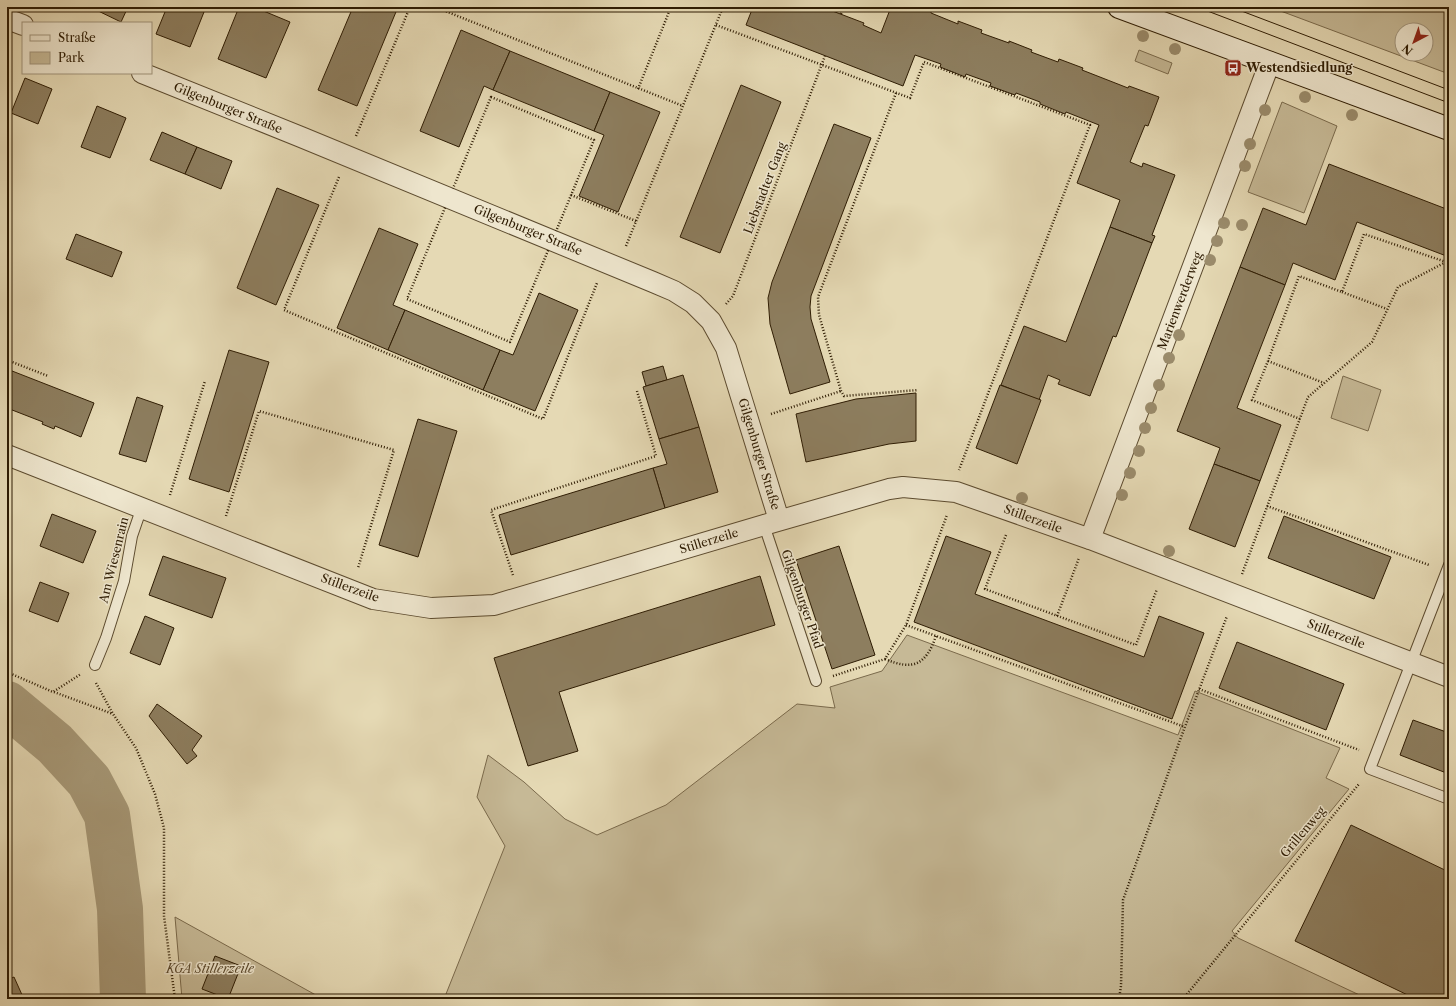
<svg xmlns="http://www.w3.org/2000/svg" width="1456" height="1006" viewBox="0 0 1456 1006" font-family="'Libre Caslon Text',serif">
<style>
.green{fill:#c6b996;stroke:#7a6a4c;fill-rule:evenodd}
.lines{fill:none;stroke-linecap:round;stroke-linejoin:round}
.river{stroke:#a79978;stroke-width:46}
.building{fill:#8d7e5f;stroke:#2e1c03}
.service-casing{stroke:#5c4b2f;stroke-width:12}
.minor-casing{stroke:#5c4b2f;stroke-width:22}
.secondary-casing{stroke:#2e1c03;stroke-width:24}
.path{stroke:#2e1c03;stroke-width:2.5;stroke-dasharray:1 2;stroke-linecap:butt}
.service{stroke:#eee6ce;stroke-width:10}
.minor{stroke:#eee6ce;stroke-width:20}
.secondary{stroke:#eee6ce;stroke-width:22}
.tram{stroke:#2e1c03;stroke-width:1}
.tree{fill:#9a8b6b}
.labels{text-anchor:middle;stroke-width:3;stroke-linejoin:round;paint-order:stroke}
.poi-label{font-size:12px;font-weight:bold;fill:#2e1c03;stroke:#eee6ce;text-anchor:start}
.street-label{font-size:12px;fill:#2e1c03;stroke:#eee6ce}
.park-label{font-size:12px;font-style:italic;fill:#5c4b2f;stroke:#eee6ce}
</style>
<rect width="100%" height="100%" fill="#e5d9b4"/>
<filter id="stains"><feTurbulence type="fractalNoise" baseFrequency=".005" numOctaves="4"/><feColorMatrix values="0 0 0 0 .2 0 0 0 0 .09 0 0 0 0 .02 0 0 0 .5 -.17"/></filter>
<radialGradient id="worn" r=".72"><stop offset=".6" stop-color="#630" stop-opacity="0"/><stop offset="1" stop-color="#630" stop-opacity=".3"/></radialGradient>
<!-- green -->
<g class="green">
<path d="M1270 7H1449V74ZM1402 30H1426V54H1402Z"/>
<polygon points="1139,50 1172,63 1168,74 1135,61"/>
<polygon points="1282,102 1337,126 1304,213 1248,192"/>
<polygon points="1343,376 1381,390 1368,431 1331,418"/>
<polygon points="907,635 1178,735 1195,691 1340,748 1326,778 1349,789 1232,931 1238,938 1368,999 444,999 505,846 477,797 488,755 524,782 565,819 597,835 666,805 797,704 835,708 830,687 882,671"/>
<polygon points="175,917 323,999 182,999"/>
</g>
<g class="lines">
<!-- river -->
<polyline class="river" points="7,704 55,744 89,781 107,815 120,909 123,999"/>
</g>
<!-- building -->
<g class="building">
<polygon points="90,7 128,7 121,22"/>
<polygon points="167,7 190,7 204,12 190,47 156,34"/>
<polygon points="239,7 254,7 290,22 266,78 218,59"/>
<polygon points="353,7 398,7 357,106 318,90"/>
<polygon points="753,7 822,7 864,23 863,25 881,33 891,7 920,7 931,11 931,13 958,24 958,21 982,30 981,33 1009,43 1009,41 1032,50 1031,52 1058,62 1059,59 1083,68 1082,70 1128,88 1129,86 1159,97 1148,126 1145,125 1130,162 1142,167 1143,163 1175,175 1152,235 1155,236 1152,243 1110,227 1120,200 1077,183 1099,125 1066,112 1065,114 1040,104 1040,102 1016,93 1015,95 990,86 991,83 966,74 965,77 940,67 941,64 915,55 903,86 746,25"/>
<polygon points="461,30 510,51 493,90 484,86 459,147 420,131"/>
<polygon points="510,51 610,92 594,131 493,90"/>
<polygon points="7,67 11,69 7,78"/>
<polygon points="25,78 52,89 38,124 11,113"/>
<polygon points="741,85 781,102 720,253 680,237"/>
<polygon points="610,92 660,112 618,212 579,196 604,135 594,131"/>
<polygon points="97,106 126,118 110,158 81,147"/>
<polygon points="834,124 871,138 811,296 810,307 811,319 830,382 790,394 770,324 768,298 772,282"/>
<polygon points="162,132 197,147 185,174 150,160"/>
<polygon points="197,147 232,161 221,189 185,174"/>
<polygon points="1329,164 1449,210 1449,257 1357,222 1335,280 1293,263 1285,285 1240,267 1263,208 1306,225"/>
<polygon points="277,188 319,205 276,305 237,288"/>
<polygon points="1110,227 1152,243 1116,337 1113,336 1090,396 1058,384 1060,380 1048,375 1039,400 1001,385 1024,326 1066,342"/>
<polygon points="379,228 418,244 393,305 405,310 388,350 337,328"/>
<polygon points="76,234 122,252 112,277 66,259"/>
<polygon points="1240,267 1285,285 1237,408 1281,425 1260,481 1214,464 1220,448 1177,431"/>
<polygon points="539,293 578,310 535,411 483,390 500,350 513,355"/>
<polygon points="405,310 500,350 483,390 388,350"/>
<polygon points="229,350 269,362 229,492 189,479"/>
<polygon points="663,366 667,380 646,386 642,372"/>
<polygon points="7,369 94,403 81,437 55,426 54,429 42,424 43,422 7,408"/>
<polygon points="683,375 699,427 659,439 643,387"/>
<polygon points="1000,385 1041,400 1017,464 976,448"/>
<polygon points="916,393 916,441 889,444 806,462 796,414 856,399"/>
<polygon points="137,397 163,406 146,462 119,454"/>
<polygon points="418,419 457,431 418,557 379,545"/>
<polygon points="699,427 718,492 665,508 653,468 667,464 659,439"/>
<polygon points="1214,464 1260,481 1235,547 1189,529"/>
<polygon points="653,468 665,508 511,555 499,515"/>
<polygon points="52,514 96,531 83,563 40,546"/>
<polygon points="1284,516 1391,557 1374,599 1268,558"/>
<polygon points="946,536 991,552 975,594 1144,657 1159,616 1204,633 1172,719 914,622"/>
<polygon points="839,546 875,655 832,669 796,560"/>
<polygon points="163,556 226,578 212,618 149,595"/>
<polygon points="760,576 775,625 559,692 578,751 528,766 494,658"/>
<polygon points="40,582 69,593 58,622 29,611"/>
<polygon points="145,616 174,628 160,665 130,653"/>
<polygon points="1237,642 1344,684 1326,730 1219,688"/>
<polygon points="157,704 202,736 192,750 197,756 187,764 149,716"/>
<polygon points="1413,720 1449,733 1449,774 1400,755"/>
<polygon points="1351,825 1449,872 1449,999 1416,999 1295,941"/>
<polygon points="215,956 241,966 228,999 202,989"/>
<polygon points="14,977 23,997 18,999 7,999 7,980"/>
</g>
<g class="lines">
<defs>
<g id="service">
<polyline points="764,525 816,681"/>
<polyline points="1449,565 1370,769 1449,799"/>
<polyline points="95,665 106,638 124,581 132,536 142,507"/>
</g>
<g id="minor">
<polyline points="7,19 23,25"/>
<polyline points="142,73 301,137 653,282 674,291 693,303 711,321 726,348 779,520"/>
<polyline points="7,455 373,599 431,608 494,605 764,525 889,489 903,487 956,492 1090,539 1449,677"/>
<polyline points="1090,539 1270,62"/>
</g>
<polyline id="secondary" points="1119,7 1449,129"/>
</defs>
<!-- service casing -->
<use href="#service" class="service-casing"/>
<!-- minor casing -->
<use href="#minor" class="minor-casing"/>
<!-- secondary casing -->
<use href="#secondary" class="secondary-casing"/>
<!-- path -->
<g class="path">
<polyline points="435,7 683,106"/>
<polyline points="841,14 844,7"/>
<polyline points="716,25 910,98 924,62 1090,125 959,470"/>
<polyline points="638,89 671,7"/>
<polyline points="896,93 818,297 819,315 841,391 844,396 918,390"/>
<polygon points="491,97 594,140 510,342 407,299"/>
<polyline points="356,136 410,7"/>
<polyline points="339,177 284,310 543,419 597,283"/>
<polyline points="571,195 636,221"/>
<polyline points="626,246 723,7"/>
<polyline points="1342,292 1387,309"/>
<polyline points="726,304 733,296 825,56"/>
<polyline points="7,360 48,376"/>
<polyline points="1268,361 1324,383"/>
<polyline points="771,414 841,391"/>
<polyline points="1300,419 1252,400 1268,361 1299,276 1342,292 1364,234 1446,262"/>
<polyline points="170,495 205,381"/>
<polyline points="1267,506 1429,565"/>
<polyline points="226,516 259,411 394,450 358,568"/>
<polyline points="1006,535 985,589 1136,645 1157,589"/>
<polyline points="1242,574 1308,397 1372,342 1398,287 1446,262 1449,263"/>
<polyline points="513,575 491,510 656,456 637,391"/>
<polyline points="1057,616 1079,558"/>
<polyline points="906,625 1185,727"/>
<path d="M885 659C913 671 926 665 936 636"/>
<polyline points="7,672 53,692 81,674"/>
<polyline points="833,676 885,659 906,625 947,515"/>
<polyline points="96,683 113,714 136,748 155,794 164,828 164,916 175,999"/>
<polyline points="1199,689 1359,750"/>
<polyline points="54,692 113,714"/>
<polyline points="1119,999 1121,986 1123,900 1180,740 1227,616"/>
<polyline points="1183,999 1359,784"/>
</g>
<!-- service -->
<use href="#service" class="service"/>
<!-- minor -->
<use href="#minor" class="minor"/>
<!-- secondary -->
<use href="#secondary" class="secondary"/>
<!-- tram -->
<g class="tram">
<polyline points="1197,7 1449,103"/>
<polyline points="1231,7 1449,90"/>
</g>
</g>
<!-- trees -->
<g class="tree">
<circle cx="1143" cy="36" r="6"/>
<circle cx="1175" cy="49" r="6"/>
<circle cx="1305" cy="97" r="6"/>
<circle cx="1265" cy="110" r="6"/>
<circle cx="1352" cy="115" r="6"/>
<circle cx="1250" cy="144" r="6"/>
<circle cx="1245" cy="166" r="6"/>
<circle cx="1224" cy="223" r="6"/>
<circle cx="1242" cy="225" r="6"/>
<circle cx="1217" cy="241" r="6"/>
<circle cx="1210" cy="260" r="6"/>
<circle cx="1179" cy="335" r="6"/>
<circle cx="1169" cy="358" r="6"/>
<circle cx="1159" cy="385" r="6"/>
<circle cx="1151" cy="408" r="6"/>
<circle cx="1145" cy="428" r="6"/>
<circle cx="1139" cy="451" r="6"/>
<circle cx="1130" cy="473" r="6"/>
<circle cx="1122" cy="495" r="6"/>
<circle cx="1022" cy="498" r="6"/>
<circle cx="1169" cy="551" r="6"/>
</g>
<!-- icons -->
<defs>
<symbol id="bus-square" viewBox="-11 -11 22 22"><rect x="-9" y="-9" width="18" height="18" rx="4" fill="#8f2418" stroke="#eee6ce"/><path d="M-5-6H5V4H4V6H2V4H-2V6H-4V4H-5ZM-3.5-4V0h7V-4ZM-3.5 1.2v1.5H-2V1.2ZM2 1.2v1.5H3.5V1.2Z" fill="#fff"/></symbol>
</defs>
<g fill-rule="evenodd">
<use href="#bus-square" x="1223" y="58" width="20" height="20"/>
</g>
<g class="labels">
<!-- poi labels -->
<g class="poi-label">
<text x="1246" y="72">Westendsiedlung</text>
</g>
<!-- street labels -->
<g class="street-label">
<text transform="translate(228 108) rotate(22)" y="4">Gilgenburger Straße</text>
<text transform="translate(765 188) rotate(-69)" y="4">Liebstadter Gang</text>
<text transform="translate(528 230) rotate(22)" y="4">Gilgenburger Straße</text>
<text transform="translate(1180 301) rotate(-69)" y="4">Marienwerderweg</text>
<text transform="translate(759 454) rotate(73)" y="4">Gilgenburger Straße</text>
<text transform="translate(1033 519) rotate(20)" y="4">Stillerzeile</text>
<text transform="translate(709 541) rotate(-17)" y="4">Stillerzeile</text>
<text transform="translate(114 560) rotate(-76)" y="4">Am Wiesenrain</text>
<text transform="translate(350 588) rotate(20)" y="4">Stillerzeile</text>
<text transform="translate(802 599) rotate(71)" y="4">Gilgenburger Pfad</text>
<text transform="translate(1336 634) rotate(21)" y="4">Stillerzeile</text>
<text transform="translate(1303 832) rotate(-50)" y="4">Grillenweg</text>
</g>
<!-- park labels -->
<g class="park-label">
<text x="210" y="973">KGA Stillerzeile</text>
</g>
</g>
<!-- margin -->
<rect width="1456" height="1006" fill="none" stroke="#e5d9b4" stroke-width="24"/>
<rect x="8" y="8" width="1440" height="990" fill="none" stroke="#2e1c03" stroke-width="2"/>
<rect x="12" y="12" width="1432" height="982" fill="none" stroke="#2e1c03"/>
<!-- legend -->
<rect x="22" y="22" width="130" height="52" fill="#eee6ce" stroke="#a1957d"/>
<rect x="30" y="35" width="20" height="6" fill="#eee6ce" stroke="#a1957d"/>
<text x="58" y="42" font-size="12" fill="#2e1c03">Straße</text>
<rect x="30" y="52" width="20" height="12" fill="#c6b996" stroke="#a1957d"/>
<text x="58" y="62" font-size="12" fill="#2e1c03">Park</text>
<!-- north arrow -->
<g transform="translate(1414 42) rotate(221)"><circle r="19" fill="#eee6ce" stroke="#a1957d"/>
<path d="M0-3L7 15L0 10L-7 15Z" fill="#8f2418"/>
<text y="-6" font-size="11" font-weight="bold" text-anchor="middle" fill="#2e1c03">N</text>
</g>
<rect width="100%" height="100%" filter="url(#stains)"/>
<rect width="100%" height="100%" fill="url(#worn)"/>
</svg>
